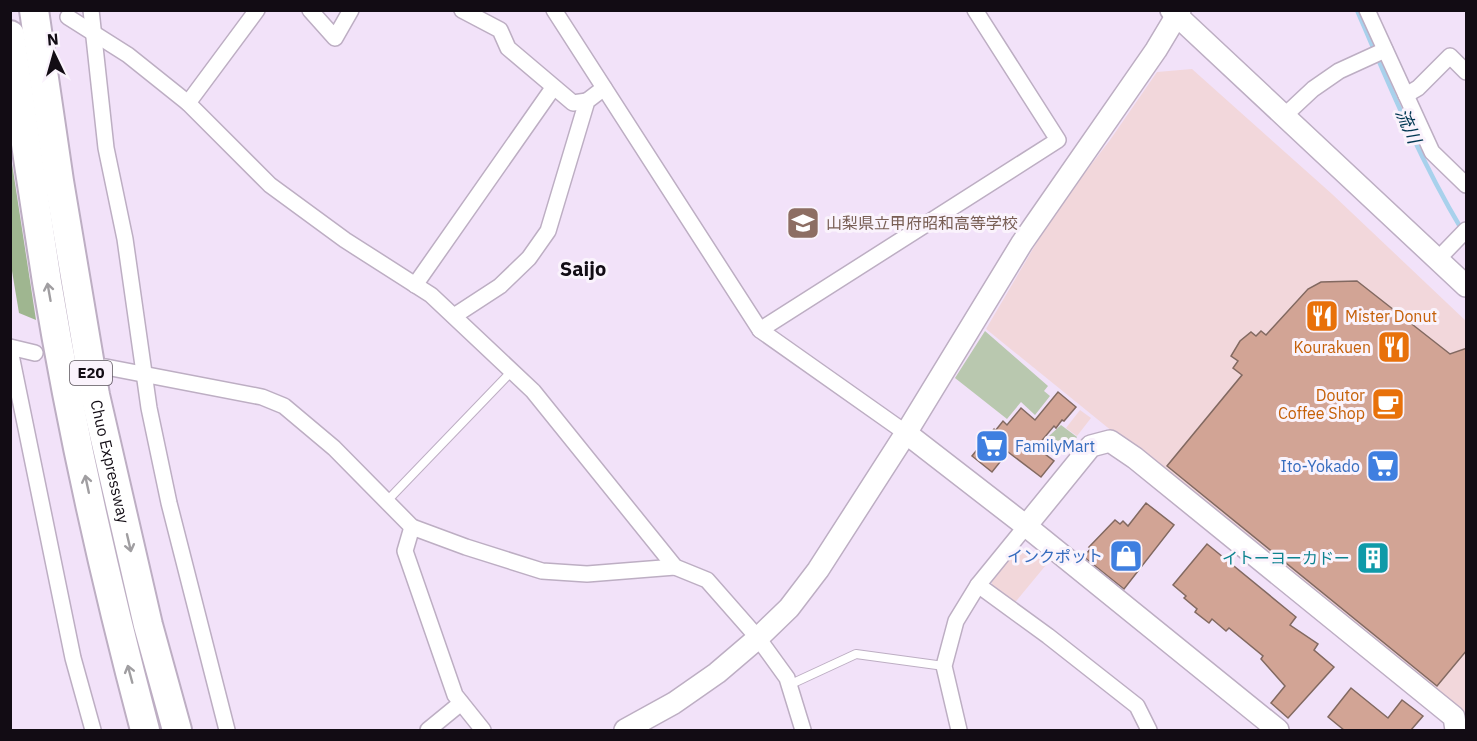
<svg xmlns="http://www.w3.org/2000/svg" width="1477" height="741" viewBox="0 0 1477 741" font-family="'IBM Plex Sans','Noto Sans JP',sans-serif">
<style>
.commercial{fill:#f2d7db}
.industrial{fill:#f2d7da}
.green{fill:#b9c8af}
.forest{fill:#9fb690}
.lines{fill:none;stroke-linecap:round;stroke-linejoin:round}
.stream{stroke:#a8d1ec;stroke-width:4.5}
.building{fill:#d2a495;stroke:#826961;stroke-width:1.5}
.lane-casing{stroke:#bdaec3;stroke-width:10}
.street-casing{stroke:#bdaec3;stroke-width:18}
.secondary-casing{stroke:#bdaec3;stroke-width:24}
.highway-casing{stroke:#bdaec3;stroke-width:32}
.lane{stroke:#fff;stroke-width:8}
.street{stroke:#fff;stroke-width:15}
.secondary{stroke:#fff;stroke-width:21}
.highway{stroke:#fff;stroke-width:28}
.oneway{stroke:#a09ea1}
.labels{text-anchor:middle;stroke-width:6;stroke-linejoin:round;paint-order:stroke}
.shield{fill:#faf3fc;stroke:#58515a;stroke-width:1.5}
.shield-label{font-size:15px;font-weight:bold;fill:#120c14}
.education-label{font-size:16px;fill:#785e54;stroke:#faf3fc;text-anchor:start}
.food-label{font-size:16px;fill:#c56008;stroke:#faf3fc;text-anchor:end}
.shop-label{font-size:16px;fill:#366cbe;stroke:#faf3fc;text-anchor:end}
.street-label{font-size:16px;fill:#120c14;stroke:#faf3fc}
.culture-label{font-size:16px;fill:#0d838f;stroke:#faf3fc;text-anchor:end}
.water-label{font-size:18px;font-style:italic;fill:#003752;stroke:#faf3fc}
.quarter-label{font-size:20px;font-weight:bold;fill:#120c14;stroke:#faf3fc}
</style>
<rect width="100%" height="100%" fill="#f2e2f9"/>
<!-- commercial -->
<polygon class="commercial" points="1192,69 1332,194 1466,321 1466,718 986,329 1054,213 1110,140 1157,72"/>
<!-- industrial -->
<g class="industrial">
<polygon points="1080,410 1091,418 1077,436 1066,428"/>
<polygon points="1018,549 1028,549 1046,565 1013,605 992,589 992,581"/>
</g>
<!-- green -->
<g class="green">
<polygon points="985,331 1048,386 1044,391 1050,396 1035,415 1021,402 1007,419 955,378"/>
<polygon points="1061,425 1077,437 1067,450 1049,436"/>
</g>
<!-- forest -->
<polygon class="forest" points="10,157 11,157 36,320 19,313 11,265"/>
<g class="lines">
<!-- stream -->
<path class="stream" d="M1357 10C1389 85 1420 160 1462 230"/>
</g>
<!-- building -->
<g class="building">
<polygon points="1357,281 1450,354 1467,348 1467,650 1437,686 1167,466 1242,375 1233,368 1238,361 1231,356 1240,341 1251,332 1256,336 1261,331 1266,335 1308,289 1321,282"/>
<polygon points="1058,392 1076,407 1064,421 1062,420 1056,428 1054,426 1038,445 1037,448 1054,461 1041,477 1008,452 992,472 972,456 994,429 995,431 1003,421 1007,425 1021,408 1035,420"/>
<polygon points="1146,503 1174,525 1124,589 1084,557 1091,548 1089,547 1115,520 1120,524 1123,521 1128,526"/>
<polygon points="1207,544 1296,617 1290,625 1318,644 1314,650 1334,667 1288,718 1271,703 1285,686 1261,659 1263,656 1229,628 1226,631 1212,619 1209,623 1195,612 1197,609 1184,598 1186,596 1173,585"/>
<polygon points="1351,688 1388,718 1402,700 1423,716 1411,730 1344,730 1328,717"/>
</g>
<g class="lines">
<defs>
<g id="lane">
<polyline points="386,502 512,371"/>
<polyline points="789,685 856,654 944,666"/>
</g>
<g id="street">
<polyline points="91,10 106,148 125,239 149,408 169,503 227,730"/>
<polyline points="310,10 335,38 351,10"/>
<polyline points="462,10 500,30 508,48 573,103 587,101"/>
<polyline points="554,10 760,330 1058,140 975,10"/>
<polyline points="1367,10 1432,152 1466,185"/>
<polyline points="68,17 128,55 188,103 270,185 345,240 431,295 533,391 675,567 707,580 758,638 787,678 803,730"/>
<polyline points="1406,95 1418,88 1450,56 1466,72"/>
<polyline points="188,103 257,10"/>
<polyline points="1283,117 1313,89 1339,71 1385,50"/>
<polyline points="1438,259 1466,230"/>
<polyline points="415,285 553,88"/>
<polyline points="454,316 500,286 529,258 548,231 587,101 604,88"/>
<polyline points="760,330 906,433"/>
<polyline points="10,347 35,353"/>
<polyline points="10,350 73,658 93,730"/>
<polyline points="106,367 262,397 284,406 334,448 412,527 466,547 542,571 587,574 675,567"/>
<polyline points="412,527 405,551 455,695 483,730"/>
<polyline points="978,585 1048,636 1137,706 1149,730"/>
<polyline points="428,730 461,703"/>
<polyline points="959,730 944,666 956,621 978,585 1026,526"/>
</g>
<g id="secondary">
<polyline points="1171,10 1466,286"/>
<polyline points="906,433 1026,526 1278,730"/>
<polyline points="1026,526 1091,446 1110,441 1135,458 1454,717 1456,730"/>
<polyline points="625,730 674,703 717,673 758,638 789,608 818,570 906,433 1022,243 1156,50 1180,10"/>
</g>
<g id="highway">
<path id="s1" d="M34 10 59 181 95 395 148 625 177 730"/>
<path d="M10 35C22 117 34 200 47 282 72 433 106 583 145 730"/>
</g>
</defs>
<!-- lane casing -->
<use href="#lane" class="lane-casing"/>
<!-- street casing -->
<use href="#street" class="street-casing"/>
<!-- secondary casing -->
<use href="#secondary" class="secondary-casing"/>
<!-- highway casing -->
<use href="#highway" class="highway-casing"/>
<!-- lane -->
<use href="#lane" class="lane"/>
<!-- street -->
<use href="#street" class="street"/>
<!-- secondary -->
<use href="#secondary" class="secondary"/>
<!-- highway -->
<use href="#highway" class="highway"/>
</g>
<!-- one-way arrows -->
<defs><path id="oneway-shaft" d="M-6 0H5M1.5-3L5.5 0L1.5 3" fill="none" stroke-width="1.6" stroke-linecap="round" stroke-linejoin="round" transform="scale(1.5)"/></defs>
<g class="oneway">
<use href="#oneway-shaft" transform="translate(49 292) rotate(-100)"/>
<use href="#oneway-shaft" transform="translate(87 484) rotate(-102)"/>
<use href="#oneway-shaft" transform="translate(129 543) rotate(77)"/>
<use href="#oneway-shaft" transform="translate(130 674) rotate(-105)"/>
</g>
<!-- icons -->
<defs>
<symbol id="school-square" viewBox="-11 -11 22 22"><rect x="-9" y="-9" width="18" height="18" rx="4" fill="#8d6e63" stroke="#faf3fc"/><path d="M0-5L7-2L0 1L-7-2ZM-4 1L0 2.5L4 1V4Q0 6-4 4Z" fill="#fff"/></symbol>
<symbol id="restaurant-square" viewBox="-11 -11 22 22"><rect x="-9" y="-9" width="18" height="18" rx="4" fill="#e8710a" stroke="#faf3fc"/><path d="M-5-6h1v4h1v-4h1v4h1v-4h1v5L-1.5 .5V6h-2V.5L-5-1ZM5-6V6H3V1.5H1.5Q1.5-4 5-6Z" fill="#fff"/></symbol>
<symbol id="cafe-square" viewBox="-11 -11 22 22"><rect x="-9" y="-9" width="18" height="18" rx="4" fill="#e8710a" stroke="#faf3fc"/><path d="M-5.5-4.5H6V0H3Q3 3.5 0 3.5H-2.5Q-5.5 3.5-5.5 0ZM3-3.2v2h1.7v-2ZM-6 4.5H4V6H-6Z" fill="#fff"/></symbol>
<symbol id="supermarket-square" viewBox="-11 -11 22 22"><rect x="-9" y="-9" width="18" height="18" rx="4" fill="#3f7fe0" stroke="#faf3fc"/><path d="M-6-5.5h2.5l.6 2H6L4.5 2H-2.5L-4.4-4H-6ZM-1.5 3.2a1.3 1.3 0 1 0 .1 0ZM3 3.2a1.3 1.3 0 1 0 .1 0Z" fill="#fff"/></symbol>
<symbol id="shop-square" viewBox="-11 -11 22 22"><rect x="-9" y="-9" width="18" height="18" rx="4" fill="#3f7fe0" stroke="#faf3fc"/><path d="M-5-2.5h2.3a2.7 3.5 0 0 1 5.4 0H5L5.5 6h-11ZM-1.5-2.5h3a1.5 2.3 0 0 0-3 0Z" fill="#fff"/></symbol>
<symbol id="building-square" viewBox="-11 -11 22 22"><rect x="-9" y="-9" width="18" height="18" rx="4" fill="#0f9aa8" stroke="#faf3fc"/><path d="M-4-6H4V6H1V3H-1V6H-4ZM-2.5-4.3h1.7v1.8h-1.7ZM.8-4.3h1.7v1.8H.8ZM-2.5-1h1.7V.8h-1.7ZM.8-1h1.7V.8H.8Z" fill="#fff"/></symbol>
</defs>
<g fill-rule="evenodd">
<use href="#school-square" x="784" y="204" width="38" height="38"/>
<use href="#restaurant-square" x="1303" y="297" width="38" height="38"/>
<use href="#restaurant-square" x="1375" y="328" width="38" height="38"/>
<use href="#cafe-square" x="1369" y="385" width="38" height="38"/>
<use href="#supermarket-square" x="973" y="427" width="38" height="38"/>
<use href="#supermarket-square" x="1364" y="447" width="38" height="38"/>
<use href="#shop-square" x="1107" y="537" width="38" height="38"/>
<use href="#building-square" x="1354" y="539" width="38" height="38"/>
</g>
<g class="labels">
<!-- shield labels -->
<rect class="shield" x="70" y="361" width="42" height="24" rx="4.5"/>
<g class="shield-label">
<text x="91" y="378">E20</text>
</g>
<!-- education labels -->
<g class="education-label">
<text x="826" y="229">山梨県立甲府昭和高等学校</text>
</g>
<!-- food labels -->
<g class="food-label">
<text x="1345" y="322" text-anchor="start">Mister Donut</text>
<text x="1371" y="353">Kourakuen</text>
<text x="1365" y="401">Doutor<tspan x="1365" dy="18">Coffee Shop</tspan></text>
</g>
<!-- shop labels -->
<g class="shop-label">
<text x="1015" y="452" text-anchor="start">FamilyMart</text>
<text x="1360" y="472">Ito-Yokado</text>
<text x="1103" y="562">インクポット</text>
</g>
<!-- street labels -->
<g class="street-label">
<text dy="6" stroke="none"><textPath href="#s1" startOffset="458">Chuo Expressway</textPath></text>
</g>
<!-- culture labels -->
<g class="culture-label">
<text x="1350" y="564">イトーヨーカドー</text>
</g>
<!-- water labels -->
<g class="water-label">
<text transform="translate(1408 126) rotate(66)" y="6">流川</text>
</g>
<!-- quarter labels -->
<g class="quarter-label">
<text x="583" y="276">Saijo</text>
</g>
</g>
<!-- border -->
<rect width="1477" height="741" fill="none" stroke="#120c14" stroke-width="24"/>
<!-- north arrow -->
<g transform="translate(54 54) rotate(355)" stroke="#faf3fc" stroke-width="4.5" paint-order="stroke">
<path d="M0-4.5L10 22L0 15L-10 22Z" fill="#120c14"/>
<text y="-9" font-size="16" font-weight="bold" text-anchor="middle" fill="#120c14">N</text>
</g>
</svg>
